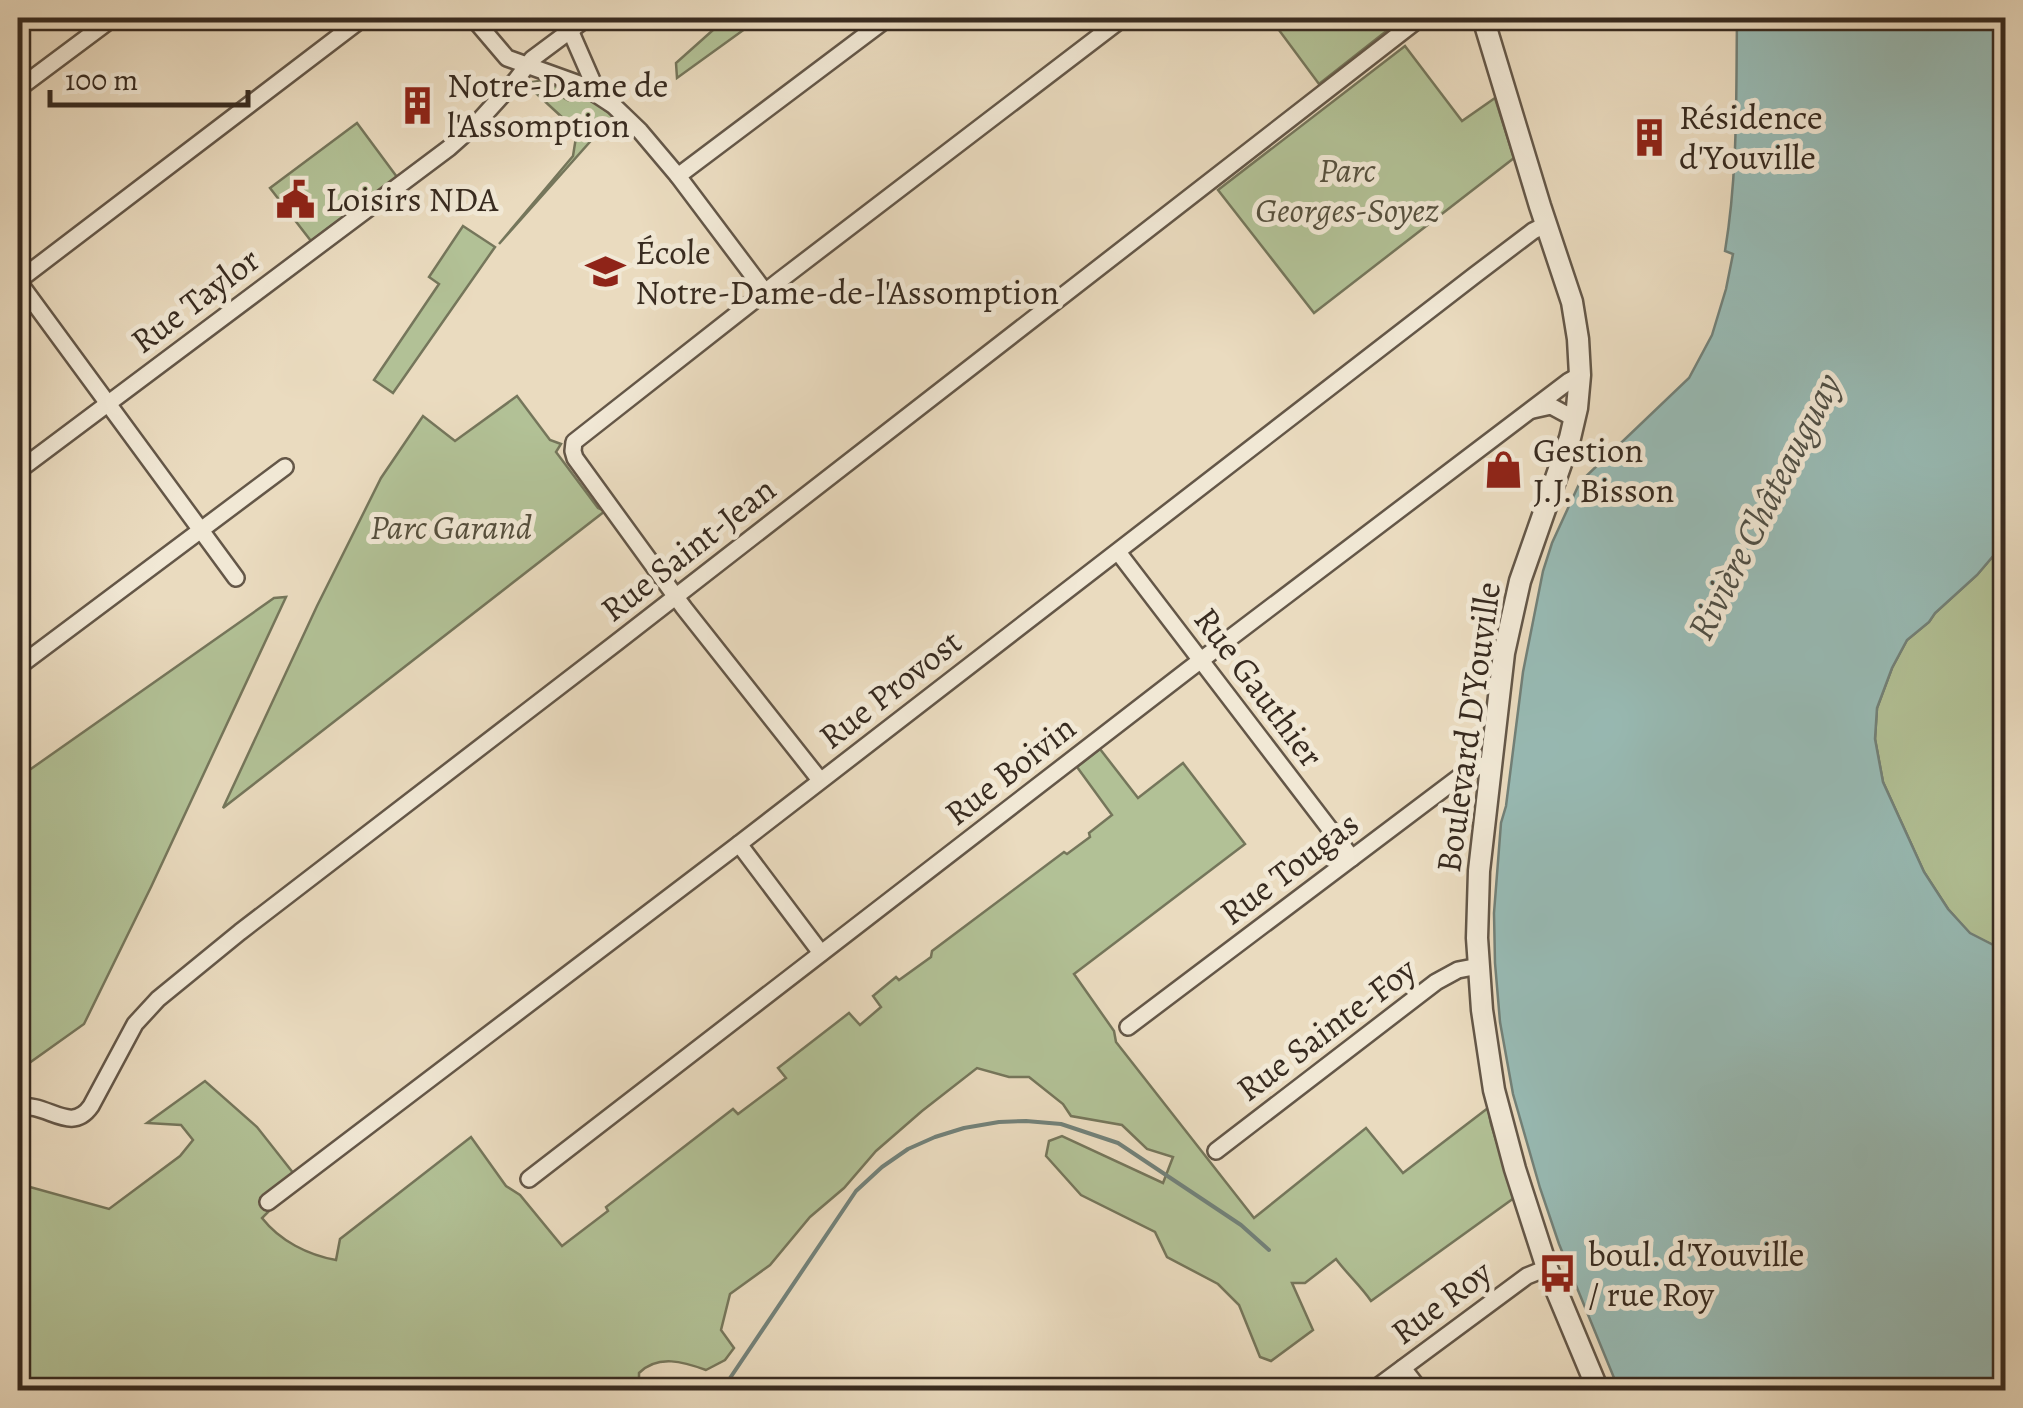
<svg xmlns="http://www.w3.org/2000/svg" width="2023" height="1408" viewBox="0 0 2023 1408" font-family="Alegreya,serif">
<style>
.green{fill:#b2c196;stroke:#75765b;stroke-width:2.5}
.water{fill:#98bbb5;stroke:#728179;stroke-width:2.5}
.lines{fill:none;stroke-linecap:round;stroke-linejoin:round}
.stream{stroke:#728179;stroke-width:4}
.minor-casing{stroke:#645748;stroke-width:20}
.tertiary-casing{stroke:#645748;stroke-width:25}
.minor{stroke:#f1e8d5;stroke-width:15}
.tertiary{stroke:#f1e8d5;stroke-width:20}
.labels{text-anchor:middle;stroke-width:10;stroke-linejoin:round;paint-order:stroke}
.poi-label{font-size:35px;fill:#382b20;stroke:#f1e8d5;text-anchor:start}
.park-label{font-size:35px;font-style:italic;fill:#56503e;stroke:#f1e8d5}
.street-label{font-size:35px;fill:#382b20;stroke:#f1e8d5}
.water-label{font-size:38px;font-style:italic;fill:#504f45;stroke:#f1e8d5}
</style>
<rect width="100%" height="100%" fill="#eadbbf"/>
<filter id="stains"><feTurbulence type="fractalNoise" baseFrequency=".002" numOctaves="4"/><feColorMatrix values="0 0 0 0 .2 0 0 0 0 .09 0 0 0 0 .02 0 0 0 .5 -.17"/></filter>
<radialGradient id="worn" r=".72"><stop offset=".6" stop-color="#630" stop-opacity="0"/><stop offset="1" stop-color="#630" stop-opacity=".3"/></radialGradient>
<!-- green -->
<g class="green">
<polygon points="721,18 760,18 677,78 676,63 722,22"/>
<polygon points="1270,18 1403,18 1319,84"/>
<polygon points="1405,46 1462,121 1495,98 1514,158 1314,313 1218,190"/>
<polygon points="539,81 561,88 562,97 568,100 573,92 597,104 613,116 499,244 573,156 577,131 525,83"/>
<polygon points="357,123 397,177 311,241 270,188"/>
<polygon points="463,226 495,247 393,393 374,380 439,284 429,277"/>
<polygon points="517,396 550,440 561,444 556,452 598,508 605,511 223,808 317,606 381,478 423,416 455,441"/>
<polygon points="2005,542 2005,951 1970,934 1948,909 1924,872 1883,782 1875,739 1877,708 1892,668 1907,640 1929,622 1935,613 1977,575"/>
<polygon points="286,597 151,887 84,1024 18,1071 18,778 274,598"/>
<path d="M1100 749 1138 798 1183 763 1245 844 1074 974 1114 1031 1116 1042 1254 1218 1366 1128 1403 1173 1488 1108 1491 1124 1514 1198 1371 1301C1360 1285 1347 1274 1336 1259L1305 1283H1292L1313 1330 1271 1361 1260 1357 1239 1305 1218 1284 1167 1257 1155 1232 1081 1195 1046 1156 1049 1141 1062 1136 1163 1183 1173 1157 1147 1149 1122 1125 1071 1116 1063 1104 1029 1077H1009L977 1068 922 1111 876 1151 844 1188 810 1217 770 1265 730 1294 721 1330 734 1348 725 1360 706 1370C684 1362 658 1354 639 1373V1390H18V1212L30 1187 109 1209 180 1156 193 1140 181 1125 147 1123 205 1081 257 1127 294 1174 261 1199 269 1211 262 1218C280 1241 308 1255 336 1260L340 1239 471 1137 506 1186 520 1195 562 1246 608 1211 606 1207 733 1109 738 1114 786 1078 778 1068 849 1013 860 1025 881 1007 873 996 896 977 899 980 931 957 932 951 1064 852 1067 854 1090 837 1089 833 1112 815 1077 767Z"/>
</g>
<!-- water -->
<path class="water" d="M1737 18H2005V542L1977 575 1935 613 1929 622 1907 640 1892 668 1877 708 1875 739 1883 782 1924 872 1948 909 1970 933 2005 951V1390H1619L1559 1244 1540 1188 1513 1094 1500 1022 1495 963 1494 913 1501 823 1506 806 1523 672 1543 571 1552 543 1580 482 1689 378 1712 335 1726 289 1733 254 1725 251C1738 173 1736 96 1737 18Z"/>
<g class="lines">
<!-- stream -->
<polyline class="stream" points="722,1390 856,1191 882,1167 908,1149 935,1137 964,1128 999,1122 1026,1121 1061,1124 1118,1143 1241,1225 1269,1250"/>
<defs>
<g id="minor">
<polyline points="473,18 507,58 582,85 614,106 640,131 678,176 766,293"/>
<polyline points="570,30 598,94"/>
<polyline points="18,89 113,18"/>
<polyline points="678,176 888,18"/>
<polyline points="18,281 363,18"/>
<polyline points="18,281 236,578"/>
<polyline points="1533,410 1551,406 1575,419"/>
<polyline points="18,471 449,148 477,123 516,80 532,59 587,18"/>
<polyline points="1118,552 1352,858"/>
<polyline points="18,667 285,467"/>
<polyline points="820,780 684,608 575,458 573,451 574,442 779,281 1123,18"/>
<polyline points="739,844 821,953"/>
<polyline points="1128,1027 1458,778 1477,767 1490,763"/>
<path d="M18 1108C46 1100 70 1136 91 1106L135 1024 158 999 240 932 616 643 1420 18"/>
<polyline points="1216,1151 1436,982 1458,970 1479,966"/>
<polyline points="529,1179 1188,670 1569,381 1580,375"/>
<polyline points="268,1202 739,844 1475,275 1533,231 1547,224"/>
<polyline points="1403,1368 1420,1390"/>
<polyline points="1373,1390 1527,1276 1547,1268"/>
</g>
<polyline id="tertiary" points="1483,18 1540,206 1572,302 1578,339 1580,375 1577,408 1570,438 1520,581 1504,653 1479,871 1477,938 1482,1010 1494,1090 1515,1169 1547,1268 1598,1390"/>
</defs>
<!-- minor casing -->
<use href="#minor" class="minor-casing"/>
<!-- tertiary casing -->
<use href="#tertiary" class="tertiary-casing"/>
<!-- minor -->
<use href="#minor" class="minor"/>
<!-- tertiary -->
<use href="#tertiary" class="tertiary"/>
</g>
<!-- icons -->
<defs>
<symbol id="building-bare" viewBox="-9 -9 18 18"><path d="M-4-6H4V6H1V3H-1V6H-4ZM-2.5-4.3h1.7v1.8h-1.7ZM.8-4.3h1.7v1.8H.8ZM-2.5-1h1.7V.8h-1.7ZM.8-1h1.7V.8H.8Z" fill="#8f2418" stroke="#f1e8d5" stroke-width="2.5" paint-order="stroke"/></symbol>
<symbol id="civic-bare" viewBox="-9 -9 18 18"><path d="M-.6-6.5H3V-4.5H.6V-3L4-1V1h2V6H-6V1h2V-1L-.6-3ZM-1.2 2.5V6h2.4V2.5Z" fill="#8f2418" stroke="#f1e8d5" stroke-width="2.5" paint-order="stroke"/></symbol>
<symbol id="school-bare" viewBox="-9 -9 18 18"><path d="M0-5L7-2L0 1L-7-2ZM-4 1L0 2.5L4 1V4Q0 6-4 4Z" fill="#8f2418" stroke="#f1e8d5" stroke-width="2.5" paint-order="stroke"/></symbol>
<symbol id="shop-bare" viewBox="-9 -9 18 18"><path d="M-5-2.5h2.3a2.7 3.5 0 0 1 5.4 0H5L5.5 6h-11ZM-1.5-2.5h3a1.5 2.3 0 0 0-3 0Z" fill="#8f2418" stroke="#f1e8d5" stroke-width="2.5" paint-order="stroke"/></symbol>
<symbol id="bus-bare" viewBox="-9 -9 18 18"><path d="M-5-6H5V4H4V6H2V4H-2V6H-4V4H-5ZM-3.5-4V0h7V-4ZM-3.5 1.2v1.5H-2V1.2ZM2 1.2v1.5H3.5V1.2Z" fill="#8f2418" stroke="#f1e8d5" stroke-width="2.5" paint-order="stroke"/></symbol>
</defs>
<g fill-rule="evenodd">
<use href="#building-bare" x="390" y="78" width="55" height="55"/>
<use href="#building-bare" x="1622" y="110" width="55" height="55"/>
<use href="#civic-bare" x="268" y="172" width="55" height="55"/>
<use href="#school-bare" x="578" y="244" width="55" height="55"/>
<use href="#shop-bare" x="1476" y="442" width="55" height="55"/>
<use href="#bus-bare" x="1530" y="1246" width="55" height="55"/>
</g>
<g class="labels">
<!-- poi labels -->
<g class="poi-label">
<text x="447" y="97">Notre-Dame de<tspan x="447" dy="40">l'Assomption</tspan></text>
<text x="1679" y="129">Résidence<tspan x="1679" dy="40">d'Youville</tspan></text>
<text x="325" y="211">Loisirs NDA</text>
<text x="635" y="264">École<tspan x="635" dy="40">Notre-Dame-de-l'Assomption</tspan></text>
<text x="1533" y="462">Gestion<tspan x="1533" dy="40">J.J. Bisson</tspan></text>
<text x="1588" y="1266">boul. d'Youville<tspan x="1588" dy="40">/ rue Roy</tspan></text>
</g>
<!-- park labels -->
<g class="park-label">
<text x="1347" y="182">Parc<tspan x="1347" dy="40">Georges-Soyez</tspan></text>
<text x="451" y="539">Parc Garand</text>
</g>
<!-- street labels -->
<g class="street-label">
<text transform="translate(195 300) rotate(-37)" y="12">Rue Taylor</text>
<text transform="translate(688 549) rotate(-38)" y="12">Rue Saint-Jean</text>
<text transform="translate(1259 687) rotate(53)" y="12">Rue Gauthier</text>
<text transform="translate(890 689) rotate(-38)" y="12">Rue Provost</text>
<text transform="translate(1468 727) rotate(-82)" y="12">Boulevard D'Youville</text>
<text transform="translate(1010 770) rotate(-38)" y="12">Rue Boivin</text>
<text transform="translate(1289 868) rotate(-37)" y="12">Rue Tougas</text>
<text transform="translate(1326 1029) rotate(-37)" y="12">Rue Sainte-Foy</text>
<text transform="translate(1441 1302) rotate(-37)" y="12">Rue Roy</text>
</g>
<!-- water labels -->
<g class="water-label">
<text transform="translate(1764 506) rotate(-63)" y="13">Rivière Châteauguay</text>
</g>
</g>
<!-- margin -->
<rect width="2023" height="1408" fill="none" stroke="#eadbbf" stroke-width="60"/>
<rect x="20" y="20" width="1983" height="1368" fill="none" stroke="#382b20" stroke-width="5"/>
<rect x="30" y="30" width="1963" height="1348" fill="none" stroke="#382b20" stroke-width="2.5"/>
<!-- scale -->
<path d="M50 90v15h198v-15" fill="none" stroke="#382b20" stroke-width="5"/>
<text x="65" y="90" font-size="30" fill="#382b20" stroke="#f1e8d5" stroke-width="8" paint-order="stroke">100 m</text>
<rect width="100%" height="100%" filter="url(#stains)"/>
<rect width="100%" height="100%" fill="url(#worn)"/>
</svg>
